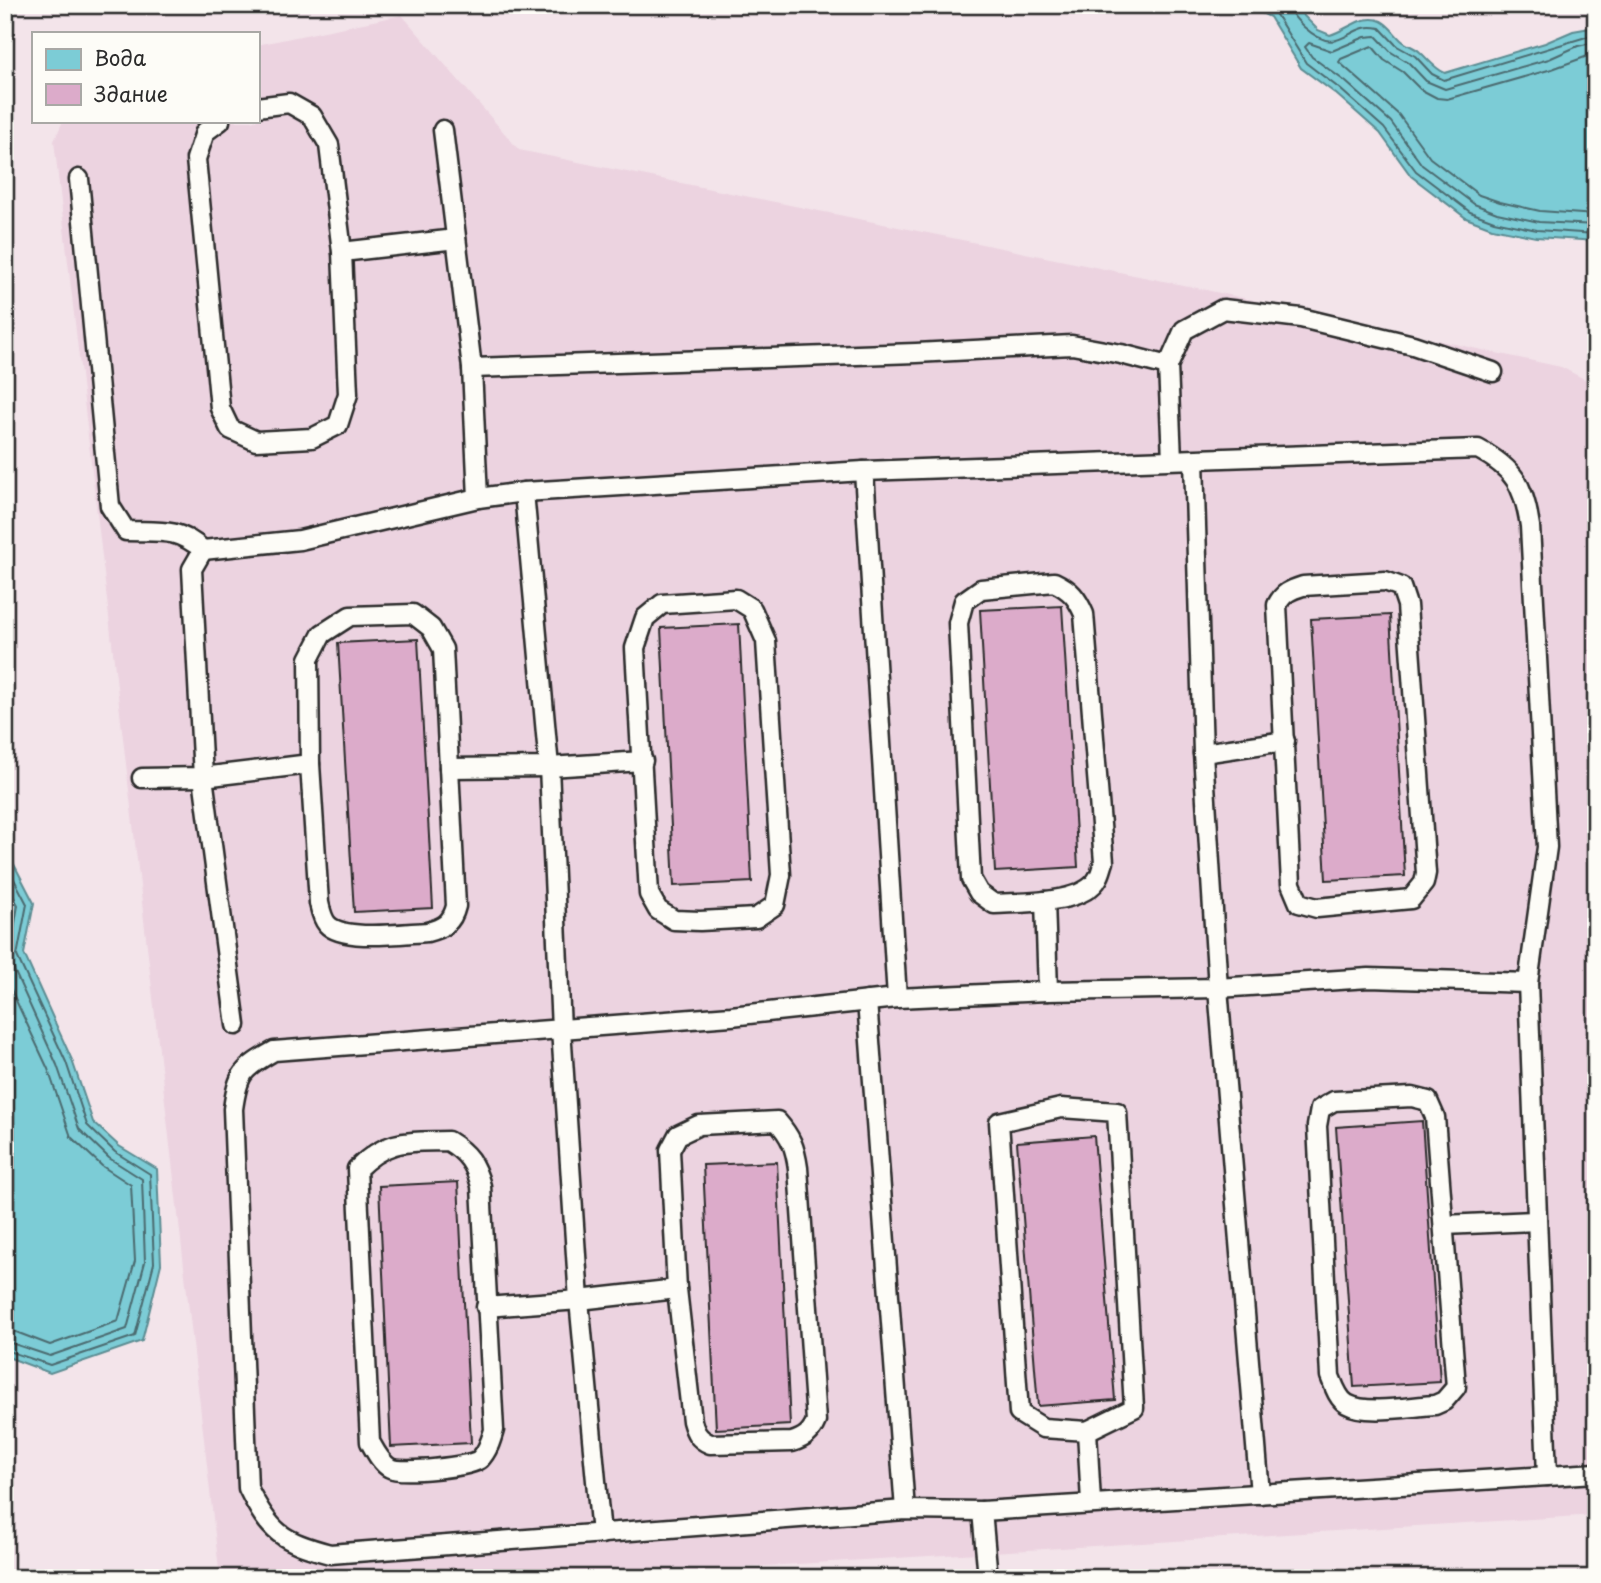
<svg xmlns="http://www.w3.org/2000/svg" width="1601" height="1583" viewBox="0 0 1601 1583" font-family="'Playpen Sans',sans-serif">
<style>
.built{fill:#ecd3e0}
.water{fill:#7cccd6;stroke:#5c8c92;stroke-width:2}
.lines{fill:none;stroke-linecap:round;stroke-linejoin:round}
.shore{stroke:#4b6b6f;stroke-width:2}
.building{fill:#dcabca;stroke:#2b2b2b;stroke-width:2}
.service-casing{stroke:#2b2b2b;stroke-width:23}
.service{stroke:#fdfcf7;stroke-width:18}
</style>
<rect width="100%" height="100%" fill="#f3e4ea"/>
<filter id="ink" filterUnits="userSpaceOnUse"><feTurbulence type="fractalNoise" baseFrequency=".0143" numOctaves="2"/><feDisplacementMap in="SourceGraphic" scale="14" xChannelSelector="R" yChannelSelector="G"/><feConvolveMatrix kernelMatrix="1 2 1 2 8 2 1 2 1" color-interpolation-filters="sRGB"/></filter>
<g filter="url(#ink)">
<!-- built -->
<polygon class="built" points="402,15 519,150 1183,285 1561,367 1596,385 1596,1515 572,1578 220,1578 54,141 63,121 257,121 257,45"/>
<!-- water -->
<g class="water">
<path d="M1245 5H1293L1318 30 1330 35C1340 32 1350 25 1360 21 1384 14 1388 27 1401 40 1406 45 1415 47 1420 52 1429 60 1434 68 1445 73L1545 43 1573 31 1596 27V241L1536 237 1492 228 1466 218 1411 176 1380 133 1336 94 1301 68 1270 17Z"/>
<polygon points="5,847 34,903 24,954 72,1060 93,1122 119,1146 157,1169 161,1264 142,1341 50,1373 5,1356"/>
</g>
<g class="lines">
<!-- shore -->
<g class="shore">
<polyline points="1264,5 1275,13 1306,63 1340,89 1384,128 1416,171 1470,212 1494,221 1537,230 1596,234"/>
<path d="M1289 5C1290 14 1298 21 1304 27 1342 61 1347 20 1380 28L1397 46 1415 56 1432 74 1444 80 1596 34"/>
<polyline points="1596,42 1578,46 1549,59 1445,89 1426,81 1409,63 1391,52 1376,36 1365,37 1332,51 1309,43 1305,47 1312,57 1346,82 1391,122 1422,165 1474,204 1497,213 1539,222 1596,225"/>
<polyline points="1596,53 1552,69 1447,99 1437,98 1420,89 1403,72 1384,60 1372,46 1341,59 1339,62 1399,115 1430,158 1479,195 1500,202 1540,211 1596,215"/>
<polyline points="5,862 27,904 17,956 66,1062 87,1125 115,1152 150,1174 154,1263 135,1336 50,1365 5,1350"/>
<polyline points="5,881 18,905 9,959 57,1065 79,1129 109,1158 142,1179 145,1262 127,1329 50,1356 5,1341"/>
<polyline points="5,977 48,1069 71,1137 102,1166 131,1185 135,1261 118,1321 50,1345 16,1332 5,1330"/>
</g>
</g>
<!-- building -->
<g class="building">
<polygon points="1062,606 1078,867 995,872 980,610"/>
<polygon points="1390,615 1405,876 1326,880 1311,619"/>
<polygon points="739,624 752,882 674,886 661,628"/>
<polygon points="418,639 433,908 354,912 338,643"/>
<polygon points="1422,1121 1440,1382 1354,1387 1336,1127"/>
<polygon points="1094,1136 1115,1400 1038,1406 1017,1142"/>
<polygon points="777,1162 790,1425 716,1429 703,1165"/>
<polygon points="458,1182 471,1443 391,1447 379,1186"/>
</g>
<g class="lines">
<defs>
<g id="service">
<polyline points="220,121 205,132 196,159 220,408 230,429 256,441 312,438 338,425 348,394 342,252 329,145 312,116 289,103 257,107"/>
<polyline points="443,130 472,368 478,498"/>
<path d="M79 179 110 506 126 531C159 532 177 527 203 550L300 540 478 498 524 492 864 471 1478 449C1515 469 1524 486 1530 526L1547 847 1528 983 1547 1476"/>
<polyline points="342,252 456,239"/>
<polyline points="472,368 916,353 1072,345 1121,354 1168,366"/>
<polyline points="1172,459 1168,366 1184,330 1223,309 1301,318 1413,345 1493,372"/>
<polyline points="1194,460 1203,753 1218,988 1260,1494"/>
<polyline points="864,471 897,998"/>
<polyline points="524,492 549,767 561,1029 579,1300 601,1534"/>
<polyline points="203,550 192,569 203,777 236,1025"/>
<path d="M1385 581 1401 587 1407 605 1426 873 1424 883 1411 899 1317 908 1299 903 1291 884 1277 605C1283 593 1290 590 1303 586Z"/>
<path d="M1054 582C1071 590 1077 598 1084 614L1104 862C1102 867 1101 874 1098 878 1084 905 1021 902 994 904L979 893 971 879 958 623 964 601 981 589Z"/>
<polygon points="736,599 752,609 766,641 781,875 775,905 756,918 700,921 674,920 658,910 649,894 635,648 645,618 662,604"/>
<path d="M413 614 431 628 443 649 456 906C452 923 443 928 427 932 404 933 343 942 327 924 322 918 321 911 319 903L310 764 309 659 322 634 350 616Z"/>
<polyline points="1203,753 1285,741"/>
<polyline points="449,768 549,767 643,761"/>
<polyline points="142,778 203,777 310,764"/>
<polyline points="1045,901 1048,991"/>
<path d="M1528 983 1369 978 1218 988 1048 991 897 998 731 1016 274 1051C242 1069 238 1073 233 1109L248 1488C270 1533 282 1541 330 1554L905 1510 982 1511 1596 1473"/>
<polyline points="867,1001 905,1510"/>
<path d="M1412 1097 1428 1101 1435 1117 1456 1387 1444 1401 1435 1405C1413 1406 1366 1415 1347 1404 1338 1399 1334 1386 1330 1376L1317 1126 1320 1109 1334 1101Z"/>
<polygon points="1061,1108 1117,1112 1134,1408 1087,1431 1043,1428 1019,1413 999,1122"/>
<path d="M777 1121C791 1137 795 1147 798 1168L816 1421C811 1433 805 1438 792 1442L710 1444C698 1439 695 1432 692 1421L677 1289 670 1150 678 1135 699 1125Z"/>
<path d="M448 1141C468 1153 475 1164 481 1186L494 1430C491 1440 488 1451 480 1459 472 1467 400 1474 390 1468 381 1463 375 1451 370 1442L357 1169C388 1138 408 1142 448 1141Z"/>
<polyline points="1444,1225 1536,1221"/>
<polyline points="486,1307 579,1300 677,1289"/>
<polyline points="1087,1431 1091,1502"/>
<polyline points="982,1511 988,1578"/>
</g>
</defs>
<!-- service casing -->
<use href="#service" class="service-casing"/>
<!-- service -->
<use href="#service" class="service"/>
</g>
</g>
<!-- margin -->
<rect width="1601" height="1583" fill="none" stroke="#fdfcf7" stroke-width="28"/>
<rect x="14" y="14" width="1573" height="1555" fill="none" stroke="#2b2b2b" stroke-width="2.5" filter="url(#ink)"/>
<!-- legend -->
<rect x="32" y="32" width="228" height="91" fill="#fdfcf7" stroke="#a9a8a5" stroke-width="2"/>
<rect x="46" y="49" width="35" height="21" fill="#7cccd6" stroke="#a9a8a5" stroke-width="2"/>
<text x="94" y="66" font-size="21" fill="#2b2b2b">Вода</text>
<rect x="46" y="84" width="35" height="21" fill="#dcabca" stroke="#a9a8a5" stroke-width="2"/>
<text x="94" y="102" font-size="21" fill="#2b2b2b">Здание</text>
</svg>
